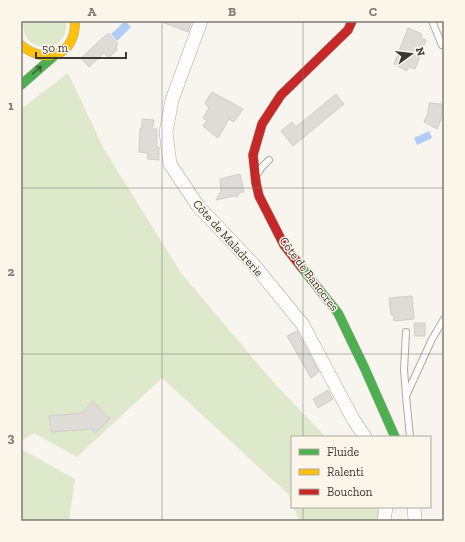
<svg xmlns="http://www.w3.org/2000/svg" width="465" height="542" viewBox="0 0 465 542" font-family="'Zilla Slab',serif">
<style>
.green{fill:#dde9ca}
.water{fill:#b1ccf8}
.building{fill:#dfdbd7;stroke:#d1cdc9}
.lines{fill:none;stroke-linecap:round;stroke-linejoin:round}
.lane-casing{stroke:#adaaa5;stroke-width:8}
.street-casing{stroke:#adaaa5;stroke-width:14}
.fast-casing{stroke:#adaaa5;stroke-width:10}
.slow-casing{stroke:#adaaa5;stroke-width:10}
.jam-casing{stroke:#adaaa5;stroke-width:10}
.lane{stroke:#fefdfc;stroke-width:6}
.street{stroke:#fefdfc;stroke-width:13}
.fast{stroke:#4caf50;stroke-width:9}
.slow{stroke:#ffc107;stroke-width:9}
.jam{stroke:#c62828;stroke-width:9}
.oneway{stroke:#415c3d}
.grid{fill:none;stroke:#7e7a76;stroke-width:1;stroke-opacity:0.55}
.labels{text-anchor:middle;stroke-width:3;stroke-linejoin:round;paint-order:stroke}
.street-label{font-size:12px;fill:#3c3935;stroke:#fcf5ea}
.neatline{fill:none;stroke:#7e7a76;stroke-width:1.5}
.grid-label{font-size:13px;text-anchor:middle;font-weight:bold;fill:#7e7a76}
</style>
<rect width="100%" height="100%" fill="#f8f4ee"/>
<!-- green -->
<g class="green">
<path d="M24 21H66C71 56 18 55 24 21Z"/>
<polygon points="68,73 104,149 181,273 274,383 326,437 292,437 292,503 288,494 162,378 77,457 34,433 21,441 21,109"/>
<polygon points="21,449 75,479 69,521 21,521"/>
<polygon points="294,507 381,507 380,521 299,521"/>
</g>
<!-- water -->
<g class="water">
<polygon points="125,21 131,27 117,41 111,34"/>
<polygon points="429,131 432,138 417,145 414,138"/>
</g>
<!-- building -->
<g class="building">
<polygon points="162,21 192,21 188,32 162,22"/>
<polygon points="408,28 422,34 421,38 426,40 415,69 409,67 407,71 394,64"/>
<polygon points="108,33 118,44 116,45 117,50 108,58 104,53 89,67 81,58"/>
<polygon points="212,92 243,109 234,122 229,119 218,138 203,126 207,120 203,118 209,108 205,103"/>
<polygon points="336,94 344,104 293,146 281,131 292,122 296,127"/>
<polygon points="429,103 442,104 442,117 437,129 424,122 428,113"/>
<polygon points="142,119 154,120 152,129 157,129 157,147 159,147 159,160 147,159 148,153 139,152 140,128 142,128"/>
<polygon points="240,174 244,192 239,193 237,197 234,196 216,200 221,191 220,179"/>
<polygon points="412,296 414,319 394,321 393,314 391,315 389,298"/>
<polygon points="414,323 425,323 425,336 415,336"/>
<polygon points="297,331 319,372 311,378 287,336"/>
<polygon points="328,390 333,399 318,408 313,399"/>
<polygon points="93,401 110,419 95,433 92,429 51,432 49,416 81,413"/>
</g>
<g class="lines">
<defs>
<g id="lane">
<polyline points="432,21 442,45"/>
<polyline points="259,172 261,168 269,160"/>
<polyline points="406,395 404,370 406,332"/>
<polyline points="410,437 406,396 432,339 444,319"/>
</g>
<g id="street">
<polyline points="201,21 172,100 166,132 170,164 198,206 254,265 303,325 353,419 365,437"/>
<polyline points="414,507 415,521"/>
<polyline points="384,521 386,507"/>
</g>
<g id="fast">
<polyline points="21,85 54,56"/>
<polyline points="302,268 338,313 365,369 395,437"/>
</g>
<path id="slow" d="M21 45C46 66 76 55 75 21"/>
<polyline id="jam" points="302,268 284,245 259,196 256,183 253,155 262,124 281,95 348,30 352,21"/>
</defs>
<!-- lane casing -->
<use href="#lane" class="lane-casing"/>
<!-- street casing -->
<use href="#street" class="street-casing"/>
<!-- fast casing -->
<use href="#fast" class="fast-casing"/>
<!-- slow casing -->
<use href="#slow" class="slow-casing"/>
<!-- jam casing -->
<use href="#jam" class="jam-casing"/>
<!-- lane -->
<use href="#lane" class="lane"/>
<!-- street -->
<use href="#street" class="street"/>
<!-- fast -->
<use href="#fast" class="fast"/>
<!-- slow -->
<use href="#slow" class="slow"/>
<!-- jam -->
<use href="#jam" class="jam"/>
</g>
<!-- one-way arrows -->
<defs><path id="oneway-shaft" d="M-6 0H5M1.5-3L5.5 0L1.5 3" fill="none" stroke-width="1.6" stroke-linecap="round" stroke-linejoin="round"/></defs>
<use class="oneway" href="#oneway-shaft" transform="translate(37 70) rotate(-42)"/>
<!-- grid -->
<path class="grid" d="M162 21V521M303 21V437M21 188H444M21 354H444M303 507V521"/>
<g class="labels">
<!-- street labels -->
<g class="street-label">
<text transform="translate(228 238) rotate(48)" y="4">Côte de Maladrerie</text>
<text transform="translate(309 274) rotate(53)" y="4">Côte de Banocres</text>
</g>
</g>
<!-- border -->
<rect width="465" height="542" fill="none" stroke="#fcf5ea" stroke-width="44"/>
<!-- legend -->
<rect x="291" y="436" width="140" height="72" fill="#fcf5ea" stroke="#afaaa2"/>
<rect x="299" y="449" width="20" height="6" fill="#4caf50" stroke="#afaaa2"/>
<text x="327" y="456" font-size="12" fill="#3c3935">Fluide</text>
<rect x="299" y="469" width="20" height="6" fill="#ffc107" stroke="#afaaa2"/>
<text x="327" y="476" font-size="12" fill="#3c3935">Ralenti</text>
<rect x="299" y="489" width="20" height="6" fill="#c62828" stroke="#afaaa2"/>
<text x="327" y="496" font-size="12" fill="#3c3935">Bouchon</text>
<!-- north arrow -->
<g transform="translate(411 54) rotate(75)" stroke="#fcf5ea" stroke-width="3" paint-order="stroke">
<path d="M0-3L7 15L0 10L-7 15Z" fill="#3c3935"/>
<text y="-6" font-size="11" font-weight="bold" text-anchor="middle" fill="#3c3935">N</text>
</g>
<!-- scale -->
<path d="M36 52v6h90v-6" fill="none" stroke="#3c3935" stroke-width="2"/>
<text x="42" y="52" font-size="12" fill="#3c3935" stroke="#fcf5ea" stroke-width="3" paint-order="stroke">50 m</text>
<rect x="22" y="22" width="421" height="498" class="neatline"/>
<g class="grid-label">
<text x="92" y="16">A</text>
<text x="232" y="16">B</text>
<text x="373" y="16">C</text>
<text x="11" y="110">1</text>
<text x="11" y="276">2</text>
<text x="11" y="442">3</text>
</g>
</svg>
